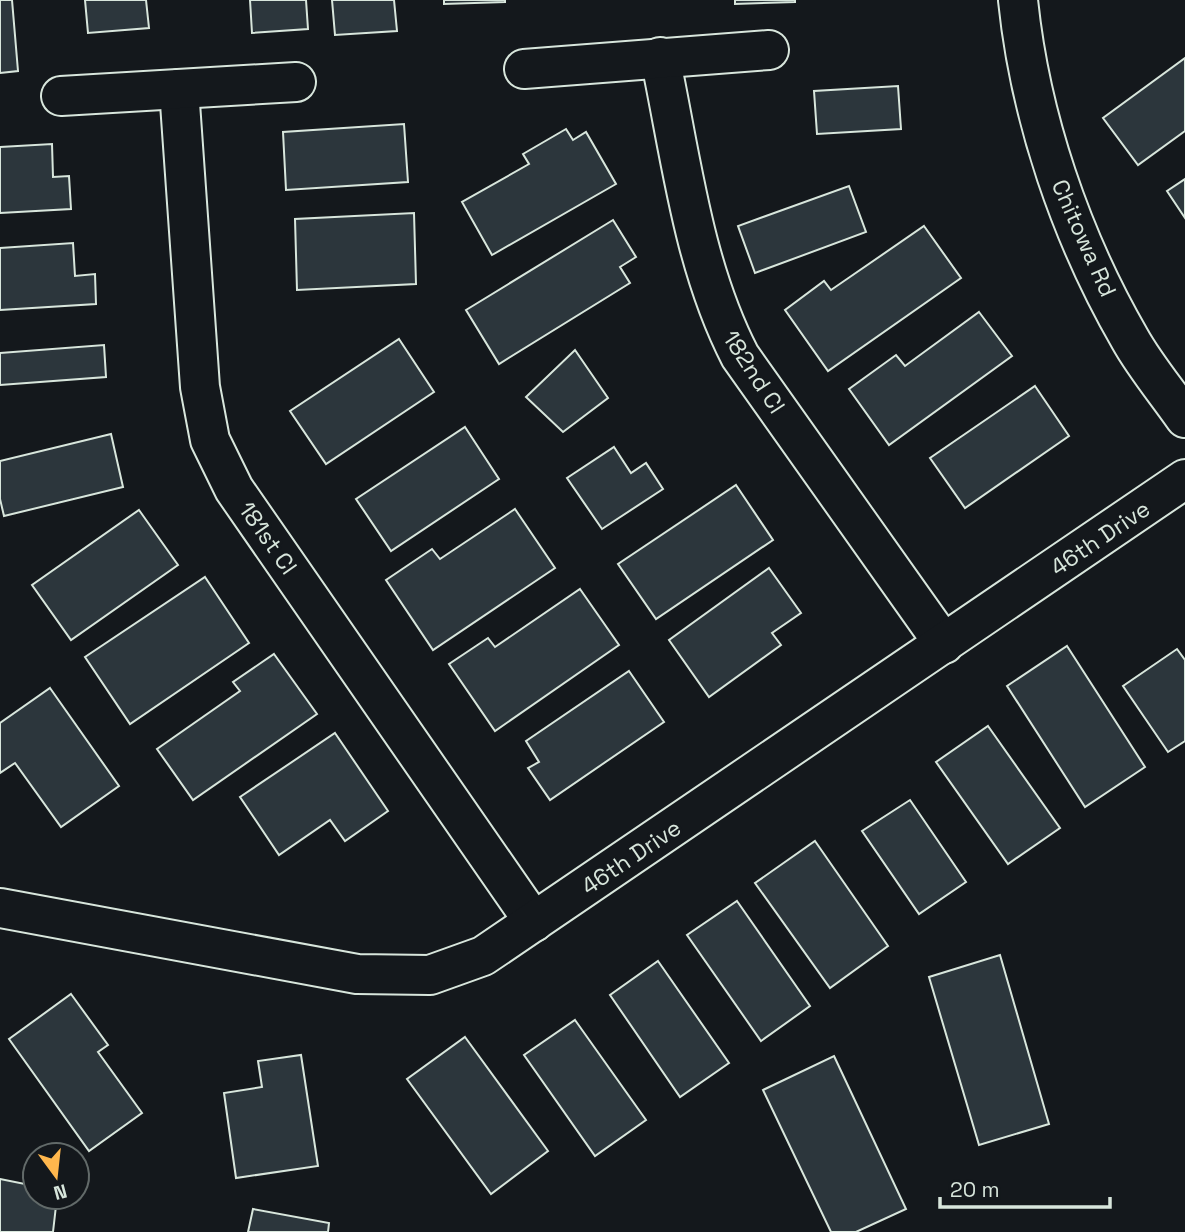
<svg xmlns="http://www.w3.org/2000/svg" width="1185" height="1232" viewBox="0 0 1185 1232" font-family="'Space Grotesk',sans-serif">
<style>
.building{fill:#2c363c;stroke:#d8e6dc;stroke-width:2}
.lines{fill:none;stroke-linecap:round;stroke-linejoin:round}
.street-casing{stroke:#d8e6dc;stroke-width:42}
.secondary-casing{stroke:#d8e6dc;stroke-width:42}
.street{stroke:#14181c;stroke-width:38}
.secondary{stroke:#14181c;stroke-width:38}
.labels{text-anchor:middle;stroke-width:5;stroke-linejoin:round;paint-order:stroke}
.street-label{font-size:23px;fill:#d8e6dc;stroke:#14181c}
</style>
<rect width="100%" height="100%" fill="#14181c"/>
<!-- building -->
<g class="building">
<polygon points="0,0 12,0 18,71 0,73"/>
<polygon points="85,0 146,0 149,28 88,33"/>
<polygon points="250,0 306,0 308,29 252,33"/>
<polygon points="332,0 394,0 397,31 335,35"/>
<polygon points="444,0 505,0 505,2 444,4"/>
<polygon points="735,0 795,0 795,2 735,4"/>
<polygon points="1185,58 1185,131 1138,165 1103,118"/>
<polygon points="898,86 901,129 817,134 814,91"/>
<polygon points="404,124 408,182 286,190 283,132"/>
<polygon points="566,129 573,140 586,132 616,184 492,255 462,202 529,164 523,154"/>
<polygon points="52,144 53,177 69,176 71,209 0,213 0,147"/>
<polygon points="1185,179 1185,218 1167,191"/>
<polygon points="849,186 866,232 755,273 738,226"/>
<polygon points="414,213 416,284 297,290 295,219"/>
<polygon points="613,220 636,257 620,267 630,283 499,364 466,310"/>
<polygon points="924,226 961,278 828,371 785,310 824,281 831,290"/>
<polygon points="73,243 75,276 95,274 96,304 0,310 0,248"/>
<polygon points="979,312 1012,356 889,445 849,389 896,355 905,366"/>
<polygon points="399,339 434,392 326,464 290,411"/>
<polygon points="104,345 106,377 0,385 0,353"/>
<polygon points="575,350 608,398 563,432 526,397"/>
<polygon points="1035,386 1069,436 965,508 930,458"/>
<polygon points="465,427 499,479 391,551 356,499"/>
<polygon points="111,434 123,487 4,516 0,499 0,461"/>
<polygon points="614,447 631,473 646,463 663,489 602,529 567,478"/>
<polygon points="736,485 773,540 656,619 618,564"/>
<polygon points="515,509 555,568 433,650 386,580 432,549 440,559"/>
<polygon points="139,510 178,565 71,640 32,585"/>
<polygon points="769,568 801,613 772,633 781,645 709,697 669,640"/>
<polygon points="205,577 249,643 130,724 85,657"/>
<polygon points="580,589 619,645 495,731 449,664 488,638 495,647"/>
<polygon points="1067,646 1145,767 1085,807 1007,686"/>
<polygon points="1177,649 1185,660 1185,741 1168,752 1123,686"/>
<polygon points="274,654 317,714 193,800 157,749 240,691 233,682"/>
<polygon points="629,671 664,722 550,800 528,768 539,762 526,741"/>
<polygon points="50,688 119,786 61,827 15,763 0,773 0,723"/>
<polygon points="988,726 1060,828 1008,864 936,762"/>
<polygon points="335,733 388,811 345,841 330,820 279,855 240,797"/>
<polygon points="910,800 966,882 919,914 862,831"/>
<polygon points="815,841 888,946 830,988 755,883"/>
<polygon points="737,901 810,1006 761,1041 687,935"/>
<polygon points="1000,955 1049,1124 979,1145 929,977"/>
<polygon points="658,961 729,1063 680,1097 610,995"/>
<polygon points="71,994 108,1045 98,1052 142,1113 89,1151 9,1039"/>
<polygon points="575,1020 646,1120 595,1156 524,1055"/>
<polygon points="465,1037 548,1151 491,1194 407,1079"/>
<polygon points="301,1055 318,1166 236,1178 224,1093 262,1087 258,1061"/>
<polygon points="834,1056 906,1209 856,1232 831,1232 763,1090"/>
<polygon points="0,1179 35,1186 35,1197 57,1197 53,1232 0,1232"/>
<polygon points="253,1209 329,1223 328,1232 248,1232"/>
</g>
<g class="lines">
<defs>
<g id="street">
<path d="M660 57C681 157 693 265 740 356L944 644"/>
<polyline points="524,69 769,50"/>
<polyline points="179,89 200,387 210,440 234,489 534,922"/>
<polyline points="61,96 296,82"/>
<polyline points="0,908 357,974 430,975 483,956 1185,479"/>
</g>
<path id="secondary" d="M1018 0C1030 117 1071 237 1130 339 1145 366 1167 392 1185 418"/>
</defs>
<!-- street casing -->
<use href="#street" class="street-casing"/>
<!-- secondary casing -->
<use href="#secondary" class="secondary-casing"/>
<!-- street -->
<use href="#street" class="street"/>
<!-- secondary -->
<use href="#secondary" class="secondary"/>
</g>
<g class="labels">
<!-- street labels -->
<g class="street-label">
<text transform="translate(1084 238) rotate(66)" y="8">Chitowa Rd</text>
<text transform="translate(754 372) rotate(57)" y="8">182nd Cl</text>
<text transform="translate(268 538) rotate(55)" y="8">181st Cl</text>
<text transform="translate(1100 538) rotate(-34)" y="8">46th Drive</text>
<text transform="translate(631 857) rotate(-34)" y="8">46th Drive</text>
</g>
</g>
<!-- north arrow -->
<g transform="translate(56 1176) rotate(165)"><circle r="33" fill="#14181c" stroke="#626a69" stroke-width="2"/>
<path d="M0-5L12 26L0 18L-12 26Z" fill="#ffb74d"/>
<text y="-10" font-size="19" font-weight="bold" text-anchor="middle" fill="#d8e6dc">N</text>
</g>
<!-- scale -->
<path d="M940 1197v10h170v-10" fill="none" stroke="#d8e6dc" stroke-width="3.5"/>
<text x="950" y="1197" font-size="21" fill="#d8e6dc" stroke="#14181c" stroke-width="5" paint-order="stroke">20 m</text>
</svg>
